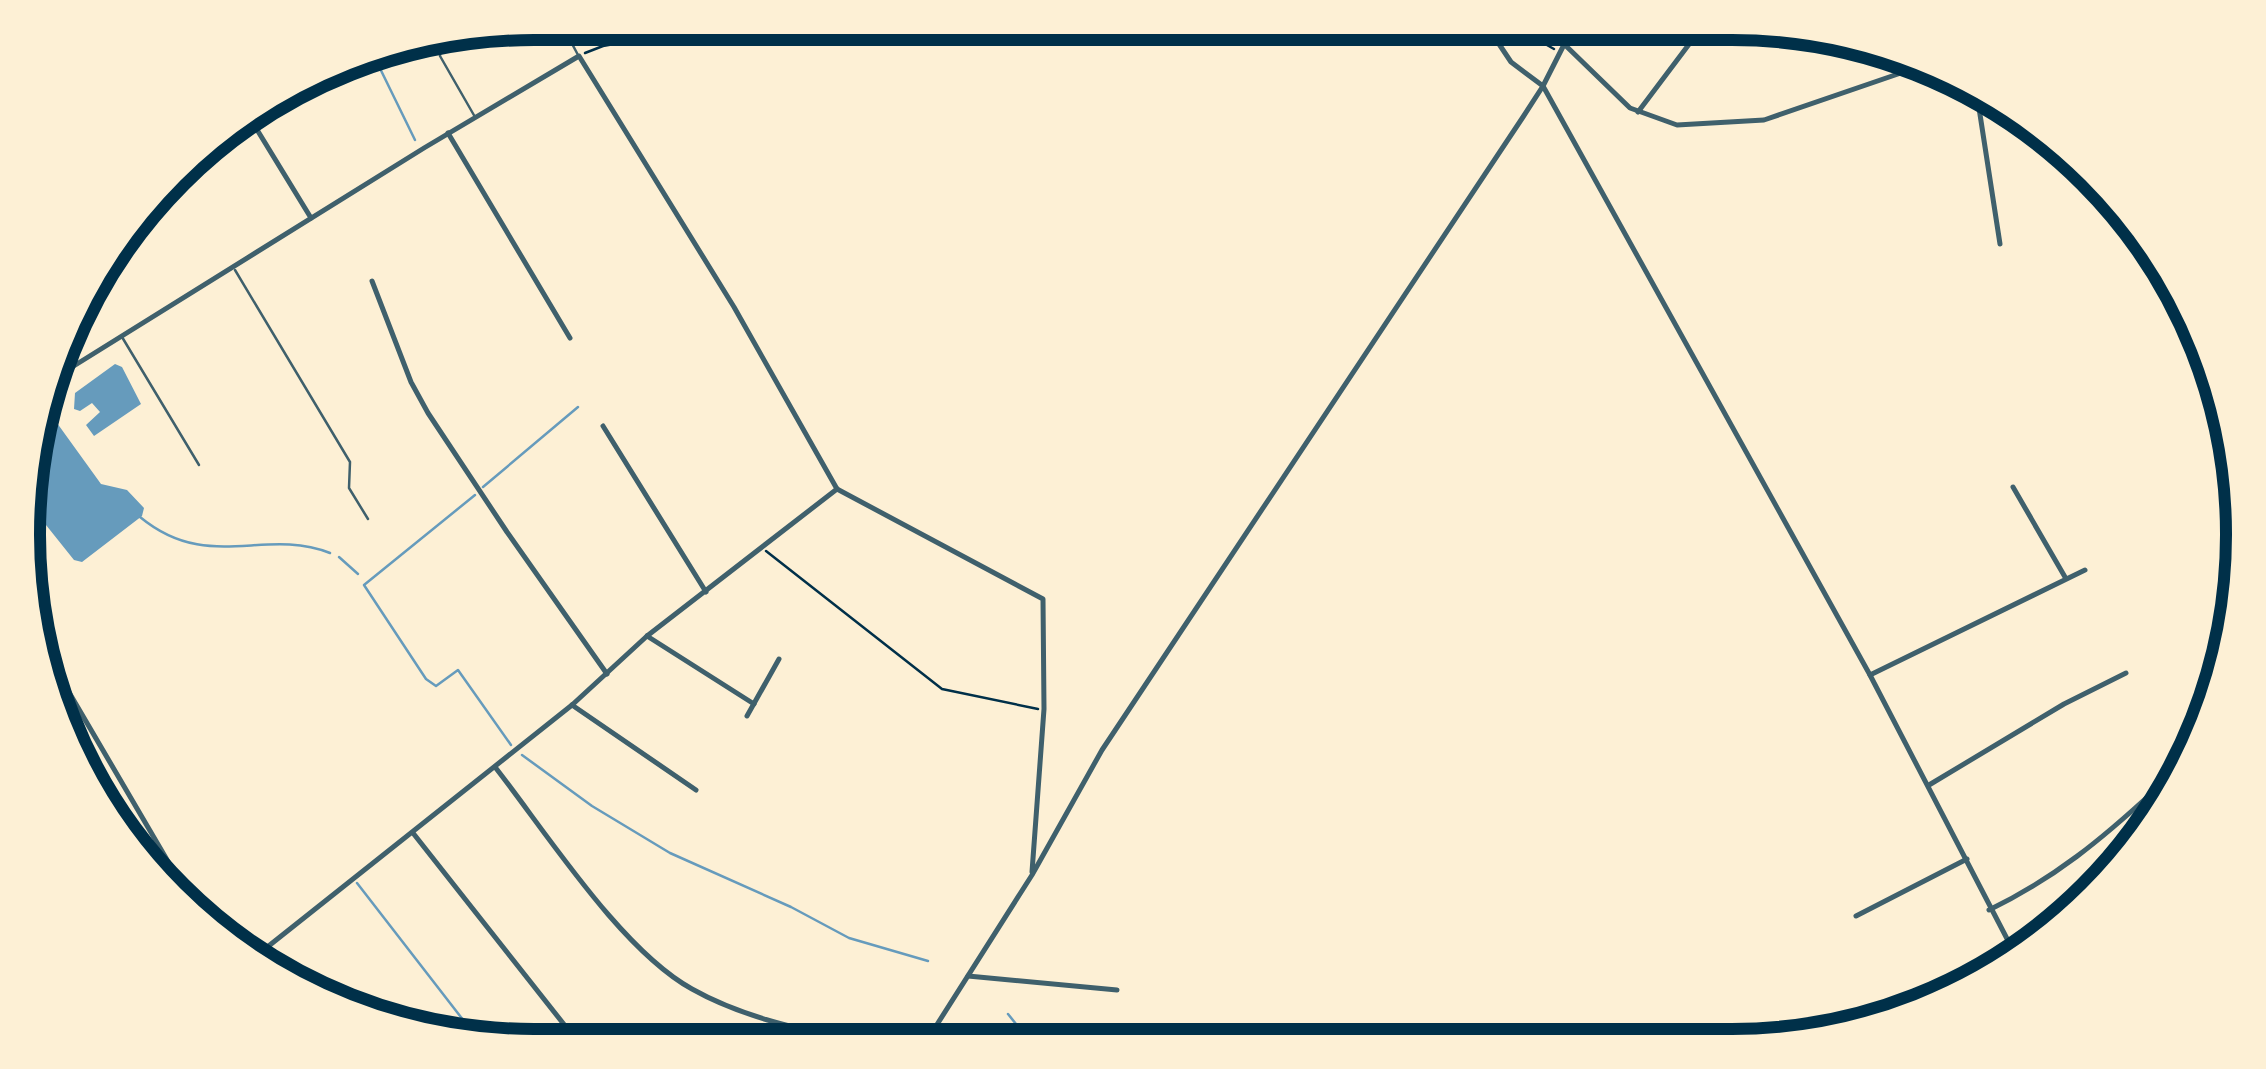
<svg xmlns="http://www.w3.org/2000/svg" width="2266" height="1069" viewBox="0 0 2266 1069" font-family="'Open Sans',sans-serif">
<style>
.water{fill:#669bbc}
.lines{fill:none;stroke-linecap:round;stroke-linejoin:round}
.stream{stroke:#669bbc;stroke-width:2.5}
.path{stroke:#003049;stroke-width:2.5}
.service{stroke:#3f606c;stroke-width:2.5}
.minor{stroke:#3f606c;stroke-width:5}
.rim{fill:none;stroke:#003049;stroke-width:12}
</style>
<rect width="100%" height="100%" fill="#fdf0d5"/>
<!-- water -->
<g class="water">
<polygon points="115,364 122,367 141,404 94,436 86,425 100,412 92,403 80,411 74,409 75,393"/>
<polygon points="44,405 101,484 127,490 144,508 142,516 82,562 74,560 30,505 32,434"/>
</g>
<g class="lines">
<!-- stream -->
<g class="stream">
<polyline points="371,50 415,140"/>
<polyline points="483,487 578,407"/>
<polyline points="475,495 364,585 426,679 436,686 458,670 511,745"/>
<path d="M140 517C208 573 263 527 330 553"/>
<polyline points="339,557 358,574"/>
<polyline points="522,755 592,806 670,853 791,907 849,938 928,961"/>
<polyline points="357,883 474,1034"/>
<polyline points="1008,1014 1033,1045"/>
</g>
<!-- path -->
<g class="path">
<polyline points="1508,23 1554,49"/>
<polyline points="585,53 603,46 730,23"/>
<polyline points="766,551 942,689 1038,709"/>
</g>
<!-- service -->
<g class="service">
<polyline points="561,23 578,55"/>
<polyline points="441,38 440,56 475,117"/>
<polyline points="235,270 350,462 349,488 368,519"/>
<polyline points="122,337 199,465"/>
</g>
<!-- minor -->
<g class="minor">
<polyline points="1485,23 1511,62 1543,86 1870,675 2016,956"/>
<polyline points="1564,44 1630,108 1677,125 1764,120 1930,63"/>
<polyline points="1977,95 2000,244"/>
<polyline points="1638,112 1705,23"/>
<polyline points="248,115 311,218"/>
<polyline points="448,133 570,338"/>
<polyline points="372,281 411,382 428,413 507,532 607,674"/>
<polyline points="56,377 424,148 579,56 734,307 837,489"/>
<polyline points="603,426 706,592"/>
<polyline points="2013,487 2065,577"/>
<polyline points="837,489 1043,599 1044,709 1032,872"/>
<polyline points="647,636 754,704"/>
<polyline points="39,641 204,923"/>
<polyline points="1870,675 2085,570"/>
<polyline points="572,705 696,790"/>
<polyline points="747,716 779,659"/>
<path d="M495 767C546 832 621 950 692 989 747 1020 813 1032 874 1045"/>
<polyline points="1929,785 2064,704 2126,673"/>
<polyline points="413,833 581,1046"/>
<path d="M1989 910C2055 878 2102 839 2155 790L2165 798"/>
<polyline points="1856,916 1967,859"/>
<polyline points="256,956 572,705 647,636 837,489"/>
<polyline points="968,976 1117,990"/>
<polyline points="924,1045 1032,875 1102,750 1523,117 1543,86 1575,23"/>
</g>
</g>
<!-- crop -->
<path d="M0 0H2266V1069H0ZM534 40H1732A494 494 0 0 1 2226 534V535A494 494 0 0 1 1732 1029H534A494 494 0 0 1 40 535V534A494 494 0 0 1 534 40Z" fill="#fdf0d5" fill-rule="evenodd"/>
<path class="rim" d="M534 40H1732A494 494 0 0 1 2226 534V535A494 494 0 0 1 1732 1029H534A494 494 0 0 1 40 535V534A494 494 0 0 1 534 40Z"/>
</svg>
